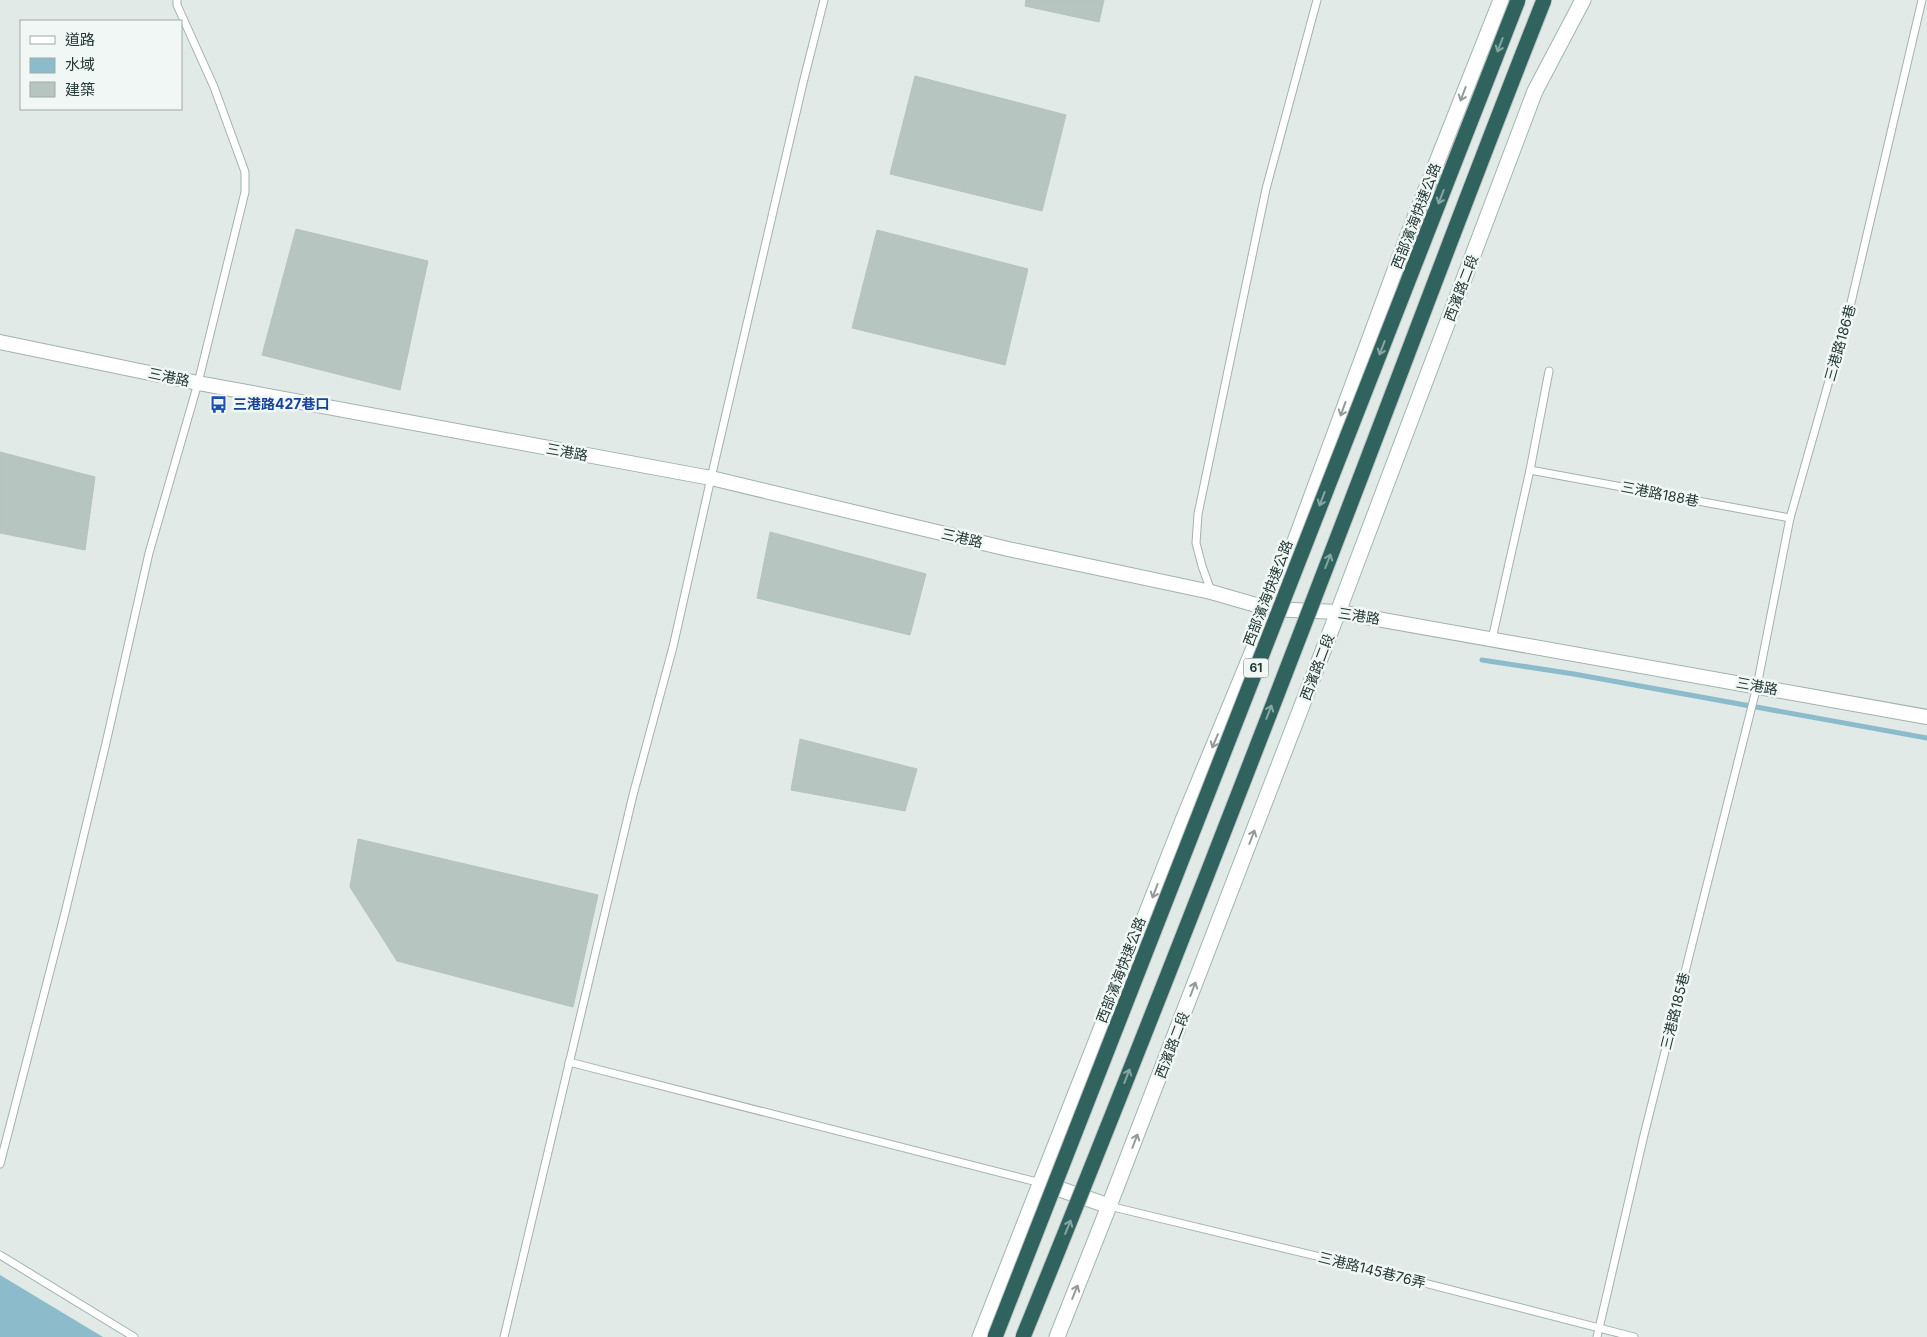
<svg xmlns="http://www.w3.org/2000/svg" width="1927" height="1337" viewBox="0 0 1927 1337" font-family="Inter,'Noto Sans TC',sans-serif">
<style>
.water{fill:#8cbbcc}
.lines{fill:none;stroke-linecap:round;stroke-linejoin:round}
.stream{stroke:#8cbbcc;stroke-width:5}
.building{fill:#b6c5c0;stroke:#b4c3be}
.lane-casing{stroke:#a4b1ae;stroke-width:9}
.street-casing{stroke:#a4b1ae;stroke-width:16}
.secondary-casing{stroke:#a1b5b0;stroke-width:17}
.lane{stroke:#fff;stroke-width:7}
.street{stroke:#fff;stroke-width:14}
.secondary{stroke:#fff;stroke-width:15}
.highway-bridge-casing{stroke:#bdc4c3;stroke-width:17;stroke-linecap:butt}
.highway-bridge{stroke:#31635e;stroke-width:15}
.oneway{stroke:#87a6a2}
.oneway2{stroke:#919c9a}
.labels{text-anchor:middle;stroke-width:5;stroke-linejoin:round;paint-order:stroke}
.shield{fill:#f1f7f5;stroke:#61726f;stroke-width:1}
.shield-label{font-size:12px;font-weight:bold;fill:#233936}
.street-label{font-size:14px;fill:#233936;stroke:#f1f7f5}
.transit-label{font-size:14px;font-weight:bold;fill:#164399;stroke:#f1f7f5;text-anchor:start}
</style>
<rect width="100%" height="100%" fill="#e1eae7"/>
<!-- water -->
<polygon class="water" points="0,1275 103,1337 0,1337"/>
<g class="lines">
<!-- stream -->
<polyline class="stream" points="1482,660 1574,674 1927,738"/>
</g>
<!-- building -->
<g class="building">
<polygon points="1026,0 1104,0 1099,22 1025,6"/>
<polygon points="915,76 1066,115 1042,211 890,174"/>
<polygon points="296,229 428,261 400,390 262,355"/>
<polygon points="877,230 1028,269 1005,365 852,328"/>
<polygon points="0,452 95,477 85,550 0,533"/>
<polygon points="770,532 926,574 910,635 757,598"/>
<polygon points="800,739 917,769 905,811 791,790"/>
<polygon points="358,839 598,895 573,1007 397,961 350,887"/>
</g>
<g class="lines">
<defs>
<g id="lane">
<polyline points="1530,470 1790,518"/>
<polyline points="1211,591 1202,566 1196,543 1198,514 1266,189 1317,0"/>
<polyline points="1492,639 1530,470 1549,371"/>
<polyline points="569,1062 1041,1183"/>
<polyline points="0,1164 65,913 106,743 149,553 198,383 245,192 245,172 214,87 177,5 177,0"/>
<polyline points="1109,1206 1362,1267 1634,1337"/>
<polyline points="0,1255 134,1337"/>
<polyline points="504,1337 633,795 673,647 711,478 803,83 824,0"/>
<polyline points="1597,1337 1644,1135 1757,686 1790,518 1850,307 1922,0"/>
</g>
<polyline id="street" points="0,342 198,383 711,478 1008,549 1211,592 1270,609 1338,612 1927,717"/>
<g id="secondary">
<polyline points="1042,1183 1109,1206"/>
<polyline points="980,1337 1183,820 1270,609 1408,235 1501,0"/>
<polyline points="1057,1337 1109,1206 1338,612 1535,91 1583,0"/>
</g>
</defs>
<!-- lane casing -->
<use href="#lane" class="lane-casing"/>
<!-- street casing -->
<use href="#street" class="street-casing"/>
<!-- secondary casing -->
<use href="#secondary" class="secondary-casing"/>
<!-- lane -->
<use href="#lane" class="lane"/>
<!-- street -->
<use href="#street" class="street"/>
<!-- secondary -->
<use href="#secondary" class="secondary"/>
<defs>
<g id="highway-bridge">
<polyline points="995,1337 1518,0"/>
<path d="M1023 1337C1140 1050 1252 761 1363 471 1423 314 1482 156 1544 0"/>
</g>
</defs>
<!-- highway-bridge casing -->
<use href="#highway-bridge" class="highway-bridge-casing"/>
<!-- highway-bridge -->
<use href="#highway-bridge" class="highway-bridge"/>
</g>
<!-- one-way arrows -->
<defs><path id="oneway-shaft" d="M-6 0H5M1.5-3L5.5 0L1.5 3" fill="none" stroke-width="1.6" stroke-linecap="round" stroke-linejoin="round" transform="scale(1.25)"/></defs>
<g class="oneway">
<use href="#oneway-shaft" transform="translate(1500 45) rotate(111)"/>
<use href="#oneway-shaft" transform="translate(1441 197) rotate(111)"/>
<use href="#oneway-shaft" transform="translate(1382 348) rotate(111)"/>
<use href="#oneway-shaft" transform="translate(1322 499) rotate(111)"/>
<use href="#oneway-shaft" transform="translate(1328 561) rotate(-69)"/>
<use href="#oneway-shaft" transform="translate(1269 712) rotate(-69)"/>
<use href="#oneway-shaft" transform="translate(1127 1076) rotate(-69)"/>
<use href="#oneway-shaft" transform="translate(1068 1227) rotate(-68)"/>
</g>
<g class="oneway2">
<use href="#oneway-shaft" transform="translate(1463 94) rotate(111)"/>
<use href="#oneway-shaft" transform="translate(1343 409) rotate(110)"/>
<use href="#oneway-shaft" transform="translate(1215 741) rotate(113)"/>
<use href="#oneway-shaft" transform="translate(1252 837) rotate(-69)"/>
<use href="#oneway-shaft" transform="translate(1155 891) rotate(111)"/>
<use href="#oneway-shaft" transform="translate(1193 989) rotate(-69)"/>
<use href="#oneway-shaft" transform="translate(1135 1141) rotate(-69)"/>
<use href="#oneway-shaft" transform="translate(1075 1292) rotate(-68)"/>
</g>
<!-- icons -->
<defs>
<symbol id="bus-bare" viewBox="-9 -9 18 18"><path d="M-5-6H5V4H4V6H2V4H-2V6H-4V4H-5ZM-3.5-4V0h7V-4ZM-3.5 1.2v1.5H-2V1.2ZM2 1.2v1.5H3.5V1.2Z" fill="#1a4fb4" stroke="#f1f7f5" stroke-width="2.5" paint-order="stroke"/></symbol>
</defs>
<g fill-rule="evenodd">
<use href="#bus-bare" x="206" y="392" width="25" height="25"/>
</g>
<g class="labels">
<!-- shield labels -->
<rect class="shield" x="1243.5" y="658.5" width="25" height="19" rx="4"/>
<g class="shield-label">
<text x="1256" y="672">61</text>
</g>
<!-- street labels -->
<g class="street-label">
<text transform="translate(1416 216) rotate(-69)" y="5">西部濱海快速公路</text>
<text transform="translate(1461 288) rotate(-69)" y="5">西濱路二段</text>
<text transform="translate(1840 343) rotate(-74)" y="5">三港路186巷</text>
<text transform="translate(169 377) rotate(12)" y="5">三港路</text>
<text transform="translate(567 452) rotate(10)" y="5">三港路</text>
<text transform="translate(1660 494) rotate(11)" y="5">三港路188巷</text>
<text transform="translate(962 538) rotate(13)" y="5">三港路</text>
<text transform="translate(1268 593) rotate(-69)" y="5">西部濱海快速公路</text>
<text transform="translate(1359 616) rotate(9)" y="5">三港路</text>
<text transform="translate(1317 667) rotate(-69)" y="5">西濱路二段</text>
<text transform="translate(1757 686) rotate(10)" y="5">三港路</text>
<text transform="translate(1121 970) rotate(-69)" y="5">西部濱海快速公路</text>
<text transform="translate(1675 1011) rotate(-76)" y="5">三港路185巷</text>
<text transform="translate(1172 1045) rotate(-69)" y="5">西濱路二段</text>
<text transform="translate(1372 1270) rotate(14)" y="5">三港路145巷76弄</text>
</g>
<!-- transit labels -->
<g class="transit-label">
<text x="233" y="409">三港路427巷口</text>
</g>
</g>
<!-- legend -->
<rect x="20" y="20" width="162" height="90" fill="#f1f7f5" stroke="#9faba9"/>
<rect x="30" y="36" width="25" height="8" fill="#ffffff" stroke="#9faba9"/>
<text x="65" y="45" font-size="15" fill="#233936">道路</text>
<rect x="30" y="58" width="25" height="15" fill="#8cbbcc" stroke="#9faba9"/>
<text x="65" y="70" font-size="15" fill="#233936">水域</text>
<rect x="30" y="82" width="25" height="15" fill="#b6c5c0" stroke="#9faba9"/>
<text x="65" y="95" font-size="15" fill="#233936">建築</text>
</svg>
